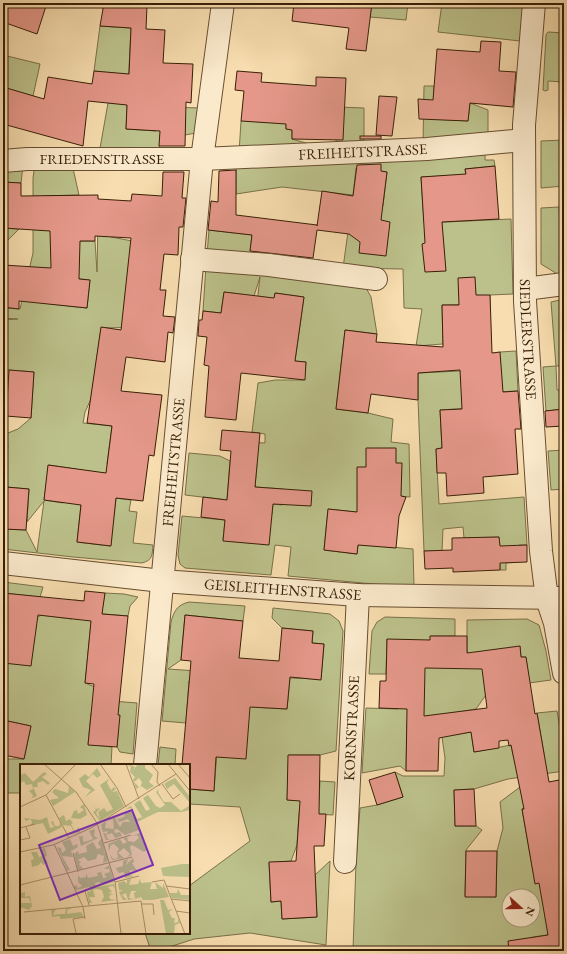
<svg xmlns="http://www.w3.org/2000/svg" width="567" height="954" viewBox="0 0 567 954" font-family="'EB Garamond',serif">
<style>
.green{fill:#bcc18b;stroke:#7a7048;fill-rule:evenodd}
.building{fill:#e5988a;stroke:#381f06;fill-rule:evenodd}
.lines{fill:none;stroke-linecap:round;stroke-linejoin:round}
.minor-casing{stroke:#684e30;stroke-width:24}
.minor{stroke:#fae9cb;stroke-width:22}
.labels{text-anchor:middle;stroke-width:3;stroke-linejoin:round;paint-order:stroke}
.street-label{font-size:15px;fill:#381f06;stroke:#fae9cb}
.inset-road{fill:none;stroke:#ab916b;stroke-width:1}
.view{fill:#7b2cbf;fill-opacity:0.15;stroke:#7b2cbf;stroke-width:2}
.inset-edge{fill:none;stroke:#381f06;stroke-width:2}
</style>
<rect width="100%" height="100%" fill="#f7ddaf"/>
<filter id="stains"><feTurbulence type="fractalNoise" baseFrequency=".005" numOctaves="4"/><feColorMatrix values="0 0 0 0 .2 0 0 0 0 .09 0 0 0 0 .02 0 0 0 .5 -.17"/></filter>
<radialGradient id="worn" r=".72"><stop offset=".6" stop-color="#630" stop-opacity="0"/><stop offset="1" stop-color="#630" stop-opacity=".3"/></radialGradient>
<!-- green -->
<g class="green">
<polygon points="372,3 408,3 406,20 370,17"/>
<polygon points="442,3 503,3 523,6 520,41 438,32"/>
<polygon points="100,26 131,28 126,129 156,131 165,107 201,108 196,133 185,135 160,134 159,155 99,154 108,103 110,73 94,71"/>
<polygon points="548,32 564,33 564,80 563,82 548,81 548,90 545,91 543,90 546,35"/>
<polygon points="3,55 40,64 33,96 3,87"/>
<polygon points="424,86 434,86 433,119 468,121 470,103 488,110 488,138 423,145"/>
<polygon points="287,105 286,129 292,130 292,139 313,145 336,144 337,107 364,108 364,148 239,153 241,121"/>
<polygon points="564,140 564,186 541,188 541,141"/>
<polygon points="485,150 485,160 494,160 495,166 465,169 467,188 443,176 421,177 424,223 511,219 513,294 490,295 490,304 442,305 443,344 416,346 422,309 404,308 403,269 343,268 352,203 383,206 387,172 356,168 353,195 282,187 236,194 236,162"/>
<path d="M35 164H72L79 195 44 196 80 241H95L97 272 98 218H112L111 237 164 247 163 260 130 256 149 327 101 328 91 399 85 412 83 423 112 426 107 464 147 469 133 478 49 465 44 500 63 503 66 485 82 495 77 542 110 546 116 498 131 500 129 511 137 512 133 543 153 545C152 555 153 560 142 563L73 557 3 549V529L26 530 37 552 44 501 27 522 29 489 6 487 3 527V464H5L8 445 3 444V435L18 429 31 418 34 372 9 370 3 368V320L18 319 3 318V308L20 309 33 253V178ZM46 275 90 280 87 308 42 303Z"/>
<polygon points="23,165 21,183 3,182 3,167"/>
<polygon points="559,207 564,275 559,275 541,264 541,208"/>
<polygon points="3,228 19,229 3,245"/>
<polygon points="209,230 252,235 250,251 320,260 307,266 207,255"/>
<polygon points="206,266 365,286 371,297 377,334 345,330 336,409 368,413 393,419 391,442 409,444 410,497 386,495 384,515 328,509 324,550 357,554 359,534 381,546 413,549 414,586 395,586 288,576 291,547 275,545 271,575 185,568 180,564 178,555 182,516 225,520 223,540 250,543 272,514 273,504 282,505 283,489 255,487 257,463 243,462 247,442 265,443 265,434 252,432 258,383 275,380 304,380 306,362 295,361 304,297 275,293 270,323 255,321 260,277 254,296 224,292 221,313 203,311"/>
<polygon points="560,300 564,345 564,366 556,366 557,390 564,390 564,409 546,411 543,367 556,366 551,302"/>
<polygon points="516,351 518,391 496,392 470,408 440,410 442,448 436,449 439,504 524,497 527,545 519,545 519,562 506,563 506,570 500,570 499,537 464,538 463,527 443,529 442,551 424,551 418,400 418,373 460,371 500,352"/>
<polygon points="564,450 564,489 551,490 548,451"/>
<polygon points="189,453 220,456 230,461 227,500 185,495"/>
<polygon points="3,582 43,587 40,597 3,593"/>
<polygon points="105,593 124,594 138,597 130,606 128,616 92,613 85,683 100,689 100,700 137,703 133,754 120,752 117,747 119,716 91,713 88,744 112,747 111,765 21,765 21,793 3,793 3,759 24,759 31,726 3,720 3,663 37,617 42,615 72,619 74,600 103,603"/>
<path d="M189 602 245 606 243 621 185 615 181 660 168 669 240 674 252 707 287 709 290 678 321 679 324 644 312 643 313 631 282 628 272 618 273 608 330 614 339 621 343 631 336 751 320 755H289L287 800 319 801 320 781 335 782 333 815 299 813 297 845 291 861 269 863 271 902 281 901 282 919 317 917 315 875 330 861 326 945 250 933 194 939 157 951H151L145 933H189V886L250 841 240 807 189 804V789L214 791 217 751 189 681 186 723 162 721 171 622C174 611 177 605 189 602Z"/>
<path d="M385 617 455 619V636H431L428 650 467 668V620L527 619 539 625 546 651 551 680 529 683 526 657H521L520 646 476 709 453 713 452 735 471 732 474 752 511 745 514 759 544 754 537 713 557 711 564 751V771L508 779 474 789 454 790 455 826H476L482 830 466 850 465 896 496 897 497 851 503 828 500 802 520 787 550 803 522 809 535 883 563 878 548 935 533 937 535 951H362L353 950 356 863 360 808 377 805 403 797 395 772 403 776H444L445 758 440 723 407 722 406 771 400 766 362 773 366 708 398 709V700L387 639 386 674H369L372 631 377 622ZM509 896H533V920H509Z"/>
<polygon points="160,747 176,749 175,765 158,765"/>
</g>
<!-- building -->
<g class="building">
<polygon points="3,3 36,3 46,6 37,34 3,22"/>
<polygon points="104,3 147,5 146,29 165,30 163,63 193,64 191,103 186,102 185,146 159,146 160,131 126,129 127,105 88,101 83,146 3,124 3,87 44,99 48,77 92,84 94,71 129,74 131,28 100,26"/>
<polygon points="294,3 372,3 366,51 346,49 349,28 292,21"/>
<polygon points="481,41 501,42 499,71 516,72 513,107 470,103 468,121 419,119 418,99 433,100 437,49 480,52"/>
<polygon points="237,71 262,73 261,82 316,86 316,77 346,78 343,140 292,139 292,130 286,129 286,124 241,121 244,91 235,90"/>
<polygon points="379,96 397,97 392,136 376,135"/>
<rect x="360" y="136" width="21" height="3"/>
<polygon points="381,164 381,171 387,172 381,220 390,222 386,256 359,253 360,242 349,234 317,230 313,258 250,251 252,235 208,230 211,201 218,202 219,171 236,170 236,215 317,225 317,226 322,191 353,196 357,165"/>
<polygon points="495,166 499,219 442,222 446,271 425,272 422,244 425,243 421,177 466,174 465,169"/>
<polygon points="163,172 184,172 182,198 186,198 183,227 179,227 178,255 164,254 160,290 166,290 163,316 175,317 173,333 168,332 165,362 126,357 121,391 162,395 154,456 149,455 143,501 116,498 111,546 77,542 81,505 44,500 48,465 106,473 112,426 87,423 101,327 121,330 131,238 95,236 95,241 80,241 79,279 90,280 87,308 19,301 19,309 3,307 3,265 51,268 50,231 3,228 3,182 21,183 21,196 98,195 98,199 131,201 132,194 162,196"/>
<polygon points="475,277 476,295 490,295 492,353 500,352 503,392 518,391 521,429 515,429 518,474 483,477 484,493 447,496 446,473 437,473 436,449 442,448 440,410 462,409 460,370 418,373 418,400 371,394 368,413 336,409 345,330 377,334 376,342 443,347 442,305 459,305 458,278"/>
<polygon points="224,292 274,298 275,293 304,297 295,361 306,362 305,380 241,373 236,420 205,417 209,366 204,365 207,337 198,336 199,320 202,320 203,311 221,313"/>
<polygon points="9,370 34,372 31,418 6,416"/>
<polygon points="564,409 564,426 546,427 545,411"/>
<polygon points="222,430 260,433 255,487 312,491 311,506 273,504 269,545 223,541 225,520 201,517 203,497 227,500 231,451 220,450"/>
<polygon points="366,448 396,448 396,463 402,463 401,496 406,497 399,516 396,548 358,545 357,554 324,550 328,509 357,512 357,467 366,467"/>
<polygon points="6,487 29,489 26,530 3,529"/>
<polygon points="499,537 500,546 527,545 527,562 500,563 500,570 453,572 453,568 425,569 424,551 452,550 452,538"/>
<polygon points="85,591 105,593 102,614 128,616 118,715 120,715 117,747 88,745 94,684 85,683 91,621 38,615 31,666 3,663 3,593 84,601"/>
<polygon points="185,615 243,621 239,658 279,661 282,628 313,631 312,643 324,644 321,680 290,677 287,709 250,707 246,759 216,757 214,791 189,789 189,765 182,765 191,661 181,660"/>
<path d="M430 636H467V653L520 646 521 657H526L535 714 537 713 549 782 564 779V951H509L508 941 548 935 539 883 535 884 522 809H524L511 745 509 746 508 740 499 741V748L474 752 471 732 439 738 438 771H406L407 709 379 708 380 681H386L387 639 430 640ZM425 668 482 669 487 708 424 716Z"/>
<polygon points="3,720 31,726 24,759 3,755"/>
<polygon points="288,755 320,755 319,814 326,814 324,846 314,846 317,917 282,919 281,901 271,902 269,862 296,861 300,801 287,800"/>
<polygon points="395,772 403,797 377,805 369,780"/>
<polygon points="474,789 476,826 455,826 454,790"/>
<polygon points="466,851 497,851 496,897 465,897"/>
</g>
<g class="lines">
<defs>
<g id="minor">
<path id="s1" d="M534 3 524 125 525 301 541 551 547 599 555 623 564 673"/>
<path id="s2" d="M3 161 27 159H202L427 149 524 140"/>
<polyline points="192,259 269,265 376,279"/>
<polyline points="525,289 564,284"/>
<path id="s3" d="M3 563 162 581 358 595 564 598"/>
<path id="s4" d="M145 765 202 159 223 3"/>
<path id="s5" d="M345 862 358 595"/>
</g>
</defs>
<!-- minor casing -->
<use href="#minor" class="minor-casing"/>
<!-- minor -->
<use href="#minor" class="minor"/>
</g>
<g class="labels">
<!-- street labels -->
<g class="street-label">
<text dy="5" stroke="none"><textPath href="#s2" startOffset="360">FREIHEITSTRASSE</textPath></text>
<text dy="5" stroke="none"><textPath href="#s2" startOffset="99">FRIEDENSTRASSE</textPath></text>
<text dy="5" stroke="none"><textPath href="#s1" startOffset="337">SIEDLERSTRASSE</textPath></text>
<text dy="5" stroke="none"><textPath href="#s4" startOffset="304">FREIHEITSTRASSE</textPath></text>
<text dy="5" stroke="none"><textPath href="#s3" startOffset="281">GEISLEITHENSTRASSE</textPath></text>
<text dy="5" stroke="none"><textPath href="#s5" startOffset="134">KORNSTRASSE</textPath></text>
</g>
</g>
<!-- overview -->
<g transform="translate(20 764)">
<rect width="170" height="170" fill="#f7ddaf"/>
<path d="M107 0 115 3 112 8 118 0 125 1V4L133 11 129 18 134 22 127 26 121 22 120 24 122 18 119 14 114 18 119 23 116 25 113 16 115 13 110 8 111 3ZM77 4 81 11 77 14 73 10 66 17 75 26 65 33 71 26 63 23 59 15 65 10 69 13ZM24 8 27 10 22 13 30 19 28 21 23 17 17 19 18 23H13L17 32 12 34 13 31 9 27 13 25 12 20 6 21 4 17 0 19V11L5 9 13 18ZM154 13 147 18 155 14 170 33V39L154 20 147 25 145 21 144 20ZM89 15 87 19 91 26 94 23 96 25 92 28 97 27 104 42 80 57 73 48 76 46 73 40 76 45 80 44 76 49 80 55 78 48 84 44 87 48 93 45 80 21ZM49 22 55 28 33 42 30 36 39 34 32 28 35 25 48 29ZM139 25 138 28 144 38H151L161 47 170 41V46L161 48H138L117 58 119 66 105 71 97 65 94 66 95 69 100 68 102 72 95 74 92 69 86 71 88 75H92L86 76 83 69 87 70 88 67 83 68 81 61 86 57 85 64 94 65 93 55 88 56 94 52 100 63 103 58H110L108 55 99 58 97 53 99 55 104 53 106 48H113L111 44 106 45 111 42 117 55 122 53 114 40 120 36 126 47 130 45 123 34 128 31 136 42 140 44 145 41 136 28ZM64 40 67 51 60 55 51 54 54 47 57 46 58 50 64 46 60 43ZM44 51 46 57 50 55 53 59 51 60 55 68 59 63 60 68 49 71 54 68 51 62 43 61 39 54ZM27 53 30 64 34 63 31 58 33 57 35 62H39L40 58 42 63 28 70 23 59 9 62 12 59 11 55 6 57 4 54 20 56ZM75 65 74 72 78 74 61 82 59 73H55L63 72V78L68 77 73 75 69 67ZM120 69 127 86 124 88 112 81 110 83 112 91 107 93 110 90 104 84 98 89 104 94 92 96 90 90 93 95 98 94 97 88 99 85 94 80 91 81 89 87 88 80 100 75 103 80 107 78 103 74 107 73 108 77 114 78 119 74 117 71 111 72ZM82 74 85 87 83 89 86 88 88 97 83 99 84 92 78 90 76 95 68 97 64 93 58 96 61 98 59 100 63 105 58 106 54 90 58 87 59 90 67 88 66 82 73 78 77 85 81 84 78 79ZM50 75 53 82 57 80 58 83 51 87 53 93 42 92 50 106 47 107 37 83 41 84 42 89 46 86 42 78ZM25 84 27 92 24 93 28 99 23 101 21 98 19 101 12 103 11 96 14 95 11 88H17L19 93 23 92 21 85ZM113 94 114 98 112 99 117 107 110 106V111L114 112 105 114 104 108 99 109 93 100 96 104 103 102V97L108 95 106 101ZM162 100H170V113L143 112 141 104ZM89 101 94 118 83 121 79 118 75 119 76 123 94 120 95 125 93 122 88 123 92 128 88 129 93 130 89 132 90 135 96 136 81 138 84 133 82 126 77 125 73 126 75 133H69L72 139H69L67 128 71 127 69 123 56 126 53 123 56 121 58 124 62 122 58 118V111L60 114 66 113V109L68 114 78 112 77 109 81 108 80 104 83 114 87 113 84 110 90 108 89 105H84ZM111 115 109 121 118 120 120 115 121 119 132 118 130 125H137L135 118 143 124V119L149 133 132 136H123L121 133 115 135 114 129 117 127H111L109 134 114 135 108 136 106 129 102 131 107 136H103L99 128 103 126H99L98 119 104 117 107 120V116ZM158 125 161 131H169L170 136 152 134 150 129H157ZM0 126 1 129 5 128V133L10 132 12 142 9 146 0 143V139H11L9 134H0ZM140 136H144L148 146 153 145 149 148 152 154H155L154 159 158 158V154L160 159 155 161 154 170H146ZM46 144H52L47 146V150L61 148 64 153 40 155V152L32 153 31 146 36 145 33 151 41 150H45Z" fill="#bcc18b"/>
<path class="inset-road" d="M24 0 56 28 77 59 95 118 101 170M80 0 97 24 106 43M106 0 119 35M131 0 138 8 137 18 140 22M148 0 170 27M158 0 170 14M142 20 153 35 160 30M26 31 49 74M0 43 26 31 56 0M0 64 15 60M0 76 10 74 6 63M84 79 111 71M34 80 63 143 65 155M0 88 33 81 73 63 156 10M53 89 58 108M95 118 119 112M132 118 144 116 165 170M0 121 112 93M146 122 170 125M65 127 69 141M151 135 170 137M122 140H133L134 151M156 147 170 149M4 148 121 137 126 170M56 169 53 155 65 153"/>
<path class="view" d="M112 46 133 101 40 136 19 81Z"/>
<rect width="170" height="170" class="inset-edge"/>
</g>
<!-- margin -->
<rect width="567" height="954" fill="none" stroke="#f7ddaf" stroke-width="16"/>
<rect x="4" y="4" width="559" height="946" fill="none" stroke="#381f06" stroke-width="2"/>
<rect x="8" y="8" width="551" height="938" fill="none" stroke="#381f06"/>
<!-- north arrow -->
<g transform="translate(521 908) rotate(111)"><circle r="19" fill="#fae9cb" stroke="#ac987c"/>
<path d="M0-3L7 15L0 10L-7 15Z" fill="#8f2418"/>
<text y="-6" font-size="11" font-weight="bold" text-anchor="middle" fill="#381f06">N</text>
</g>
<rect width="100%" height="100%" filter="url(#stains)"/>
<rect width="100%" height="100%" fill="url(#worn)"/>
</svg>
